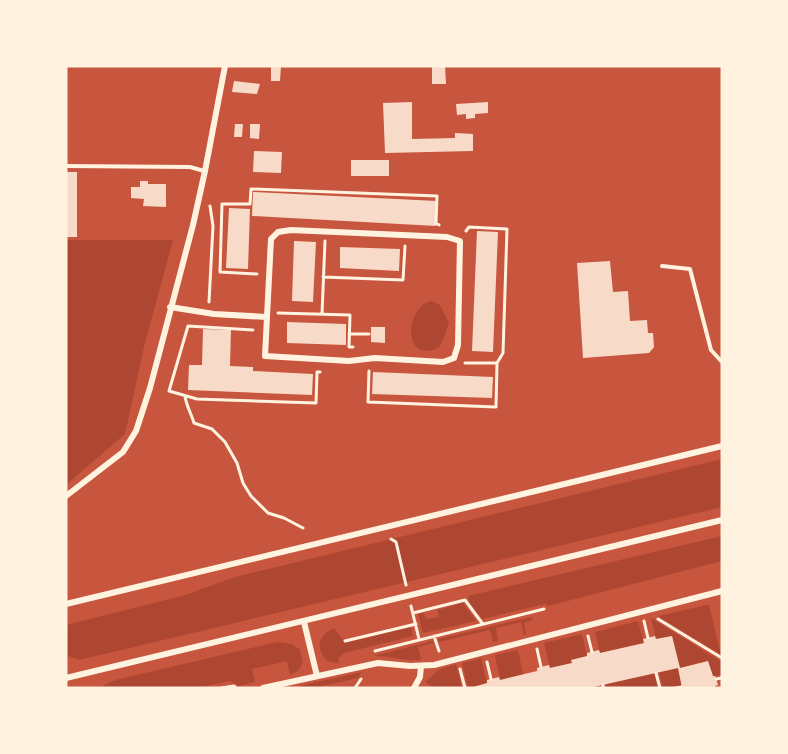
<svg xmlns="http://www.w3.org/2000/svg" width="788" height="754" viewBox="0 0 788 754" font-family="'Varela Round',sans-serif">
<style>
.green{fill:#ae4732}
.building{fill:#f7dbc8}
.lines{fill:none;stroke-linecap:round;stroke-linejoin:round}
.path{stroke:#fff3e0;stroke-width:3}
.service{stroke:#fff3e0;stroke-width:4}
.minor{stroke:#fff3e0;stroke-width:6}
</style>
<rect width="100%" height="100%" fill="#c8553d"/>
<!-- green -->
<path class="green" d="M66 240H173L144 347 125 434 66 485Z
M431 301 440 305 449 323C446 330 444 340 440 346 437 349 431 351 427 351 402 350 409 306 431 301Z
M722 459V507L79 660 66 655V625L182 596 235 577Z
M722 536V561L548 606 545 604 482 619 469 602 468 596Z
M463 603 476 621 423 633 418 614 424 613 426 619 439 617 437 610Z
M709 605 721 655 658 616 707 605Z
M532 617 533 620 524 623 526 634 524 635 521 622 496 628 498 641 493 642 490 630 439 642 438 639Z
M651 618 722 662V675L713 676 708 661 680 668 672 636 656 639Z
M638 621 644 643 600 653 595 632Z
M411 627 413 636 344 653 339 657 338 663 327 661C315 647 318 636 334 628L345 643Z
M582 634 587 656 572 663 550 668 544 643Z
M433 641V643L418 647 421 660C405 662 390 655 373 656Z
M277 642 292 644 300 650 303 662 298 671 290 675 287 661 252 669 255 682 239 686 230 681 197 688H99L115 680Z
M518 650 523 675 500 680 495 655Z
M481 658 487 683 468 688 462 663Z
M456 664 462 688H434L425 682 440 669Z
M678 668 682 685 663 688 659 672Z
M362 672 358 678 312 688H290Z
M654 673 658 688H606L605 684Z"/>
<!-- building -->
<path class="building" d="M271 66H281L280 81H271Z
M432 66H445L446 84H432Z
M234 81 260 84 257 94 232 92Z
M412 102V139L455 138V133L473 134V151L385 153 383 103Z
M488 102V113L475 114V118L466 119V114L457 115 456 104Z
M235 124H243L242 137H234Z
M250 124H260L259 139 250 138Z
M254 151 282 152 281 173 253 172Z
M351 160H389V176H351Z
M66 172H77V237H66Z
M140 181H148V184H166V207L143 206 144 199 131 198V187H140Z
M253 192 437 201 436 226 252 216Z
M229 208 250 209 248 269 226 268Z
M477 231 498 232 493 352 472 351Z
M294 241 316 242 313 302 292 301Z
M340 247 400 249 399 271 340 268Z
M610 261 613 292 628 291 630 321 647 320 648 333H653L654 347 649 353 583 358 577 263Z
M287 322 346 324V345L287 343Z
M371 327H385V343L371 342Z
M203 329 231 330 230 366 253 367V371L313 374 312 395 188 390 189 365H202Z
M373 372 493 377 492 398 372 394Z
M655 636 656 639 672 636 680 668 708 661 713 676H715L718 685 715 686V688H682L678 668 589 688H470L487 683V680L499 677 500 680 537 671V668L549 665 550 668 572 663 571 660 587 656V653L599 650 600 653 644 643 643 639Z"/>
<g class="lines">
<!-- path -->
<path class="path" d="M466 231 469 227 507 229 503 353 497 363
M257 274 220 272 222 204H250L251 189 437 196 436 223 439 225
M323 277 403 280 405 246
M209 302 213 226 210 206
M278 313 350 315 349 347H353
M322 314 325 241
M253 330 188 326 169 391 197 399 316 403 317 372H320
M349 334H369
M369 371 368 402 496 407 497 363H465
M185 396C186 405 191 413 194 423L212 429 225 442 237 463 243 483 251 496 268 513 284 518 303 528
M391 539 396 542 406 585
M411 606 419 639
M413 613 465 600 482 623
M658 619 722 658
M644 621 648 638
M434 636 439 651
M588 636 592 652
M345 641 416 624
M537 649 541 667
M375 651 544 609
M487 662 491 679
M460 669 465 688
M656 673 660 688
M716 679 722 678
M603 685V688
M221 688 234 686 236 688
M355 688 361 679
M676 688 682 687"/>
<!-- service -->
<path class="service" d="M66 166 190 167 204 171
M662 266 690 269 711 350 722 362"/>
<!-- minor -->
<path class="minor" d="M170 307 214 314 267 317 271 239 278 232 291 230 447 237 460 241 458 345 454 358 443 362 375 358 349 361 265 356 267 317
M66 496 123 452 136 431 150 388 193 225 205 171 225 66
M66 604 722 446
M304 622 317 676
M66 678 722 520
M263 688 378 663 410 666 434 665 722 591
M414 688 420 677 421 666"/>
</g>
<!-- border -->
<rect width="788" height="754" fill="none" stroke="#fff3e0" stroke-width="135"/>
</svg>
